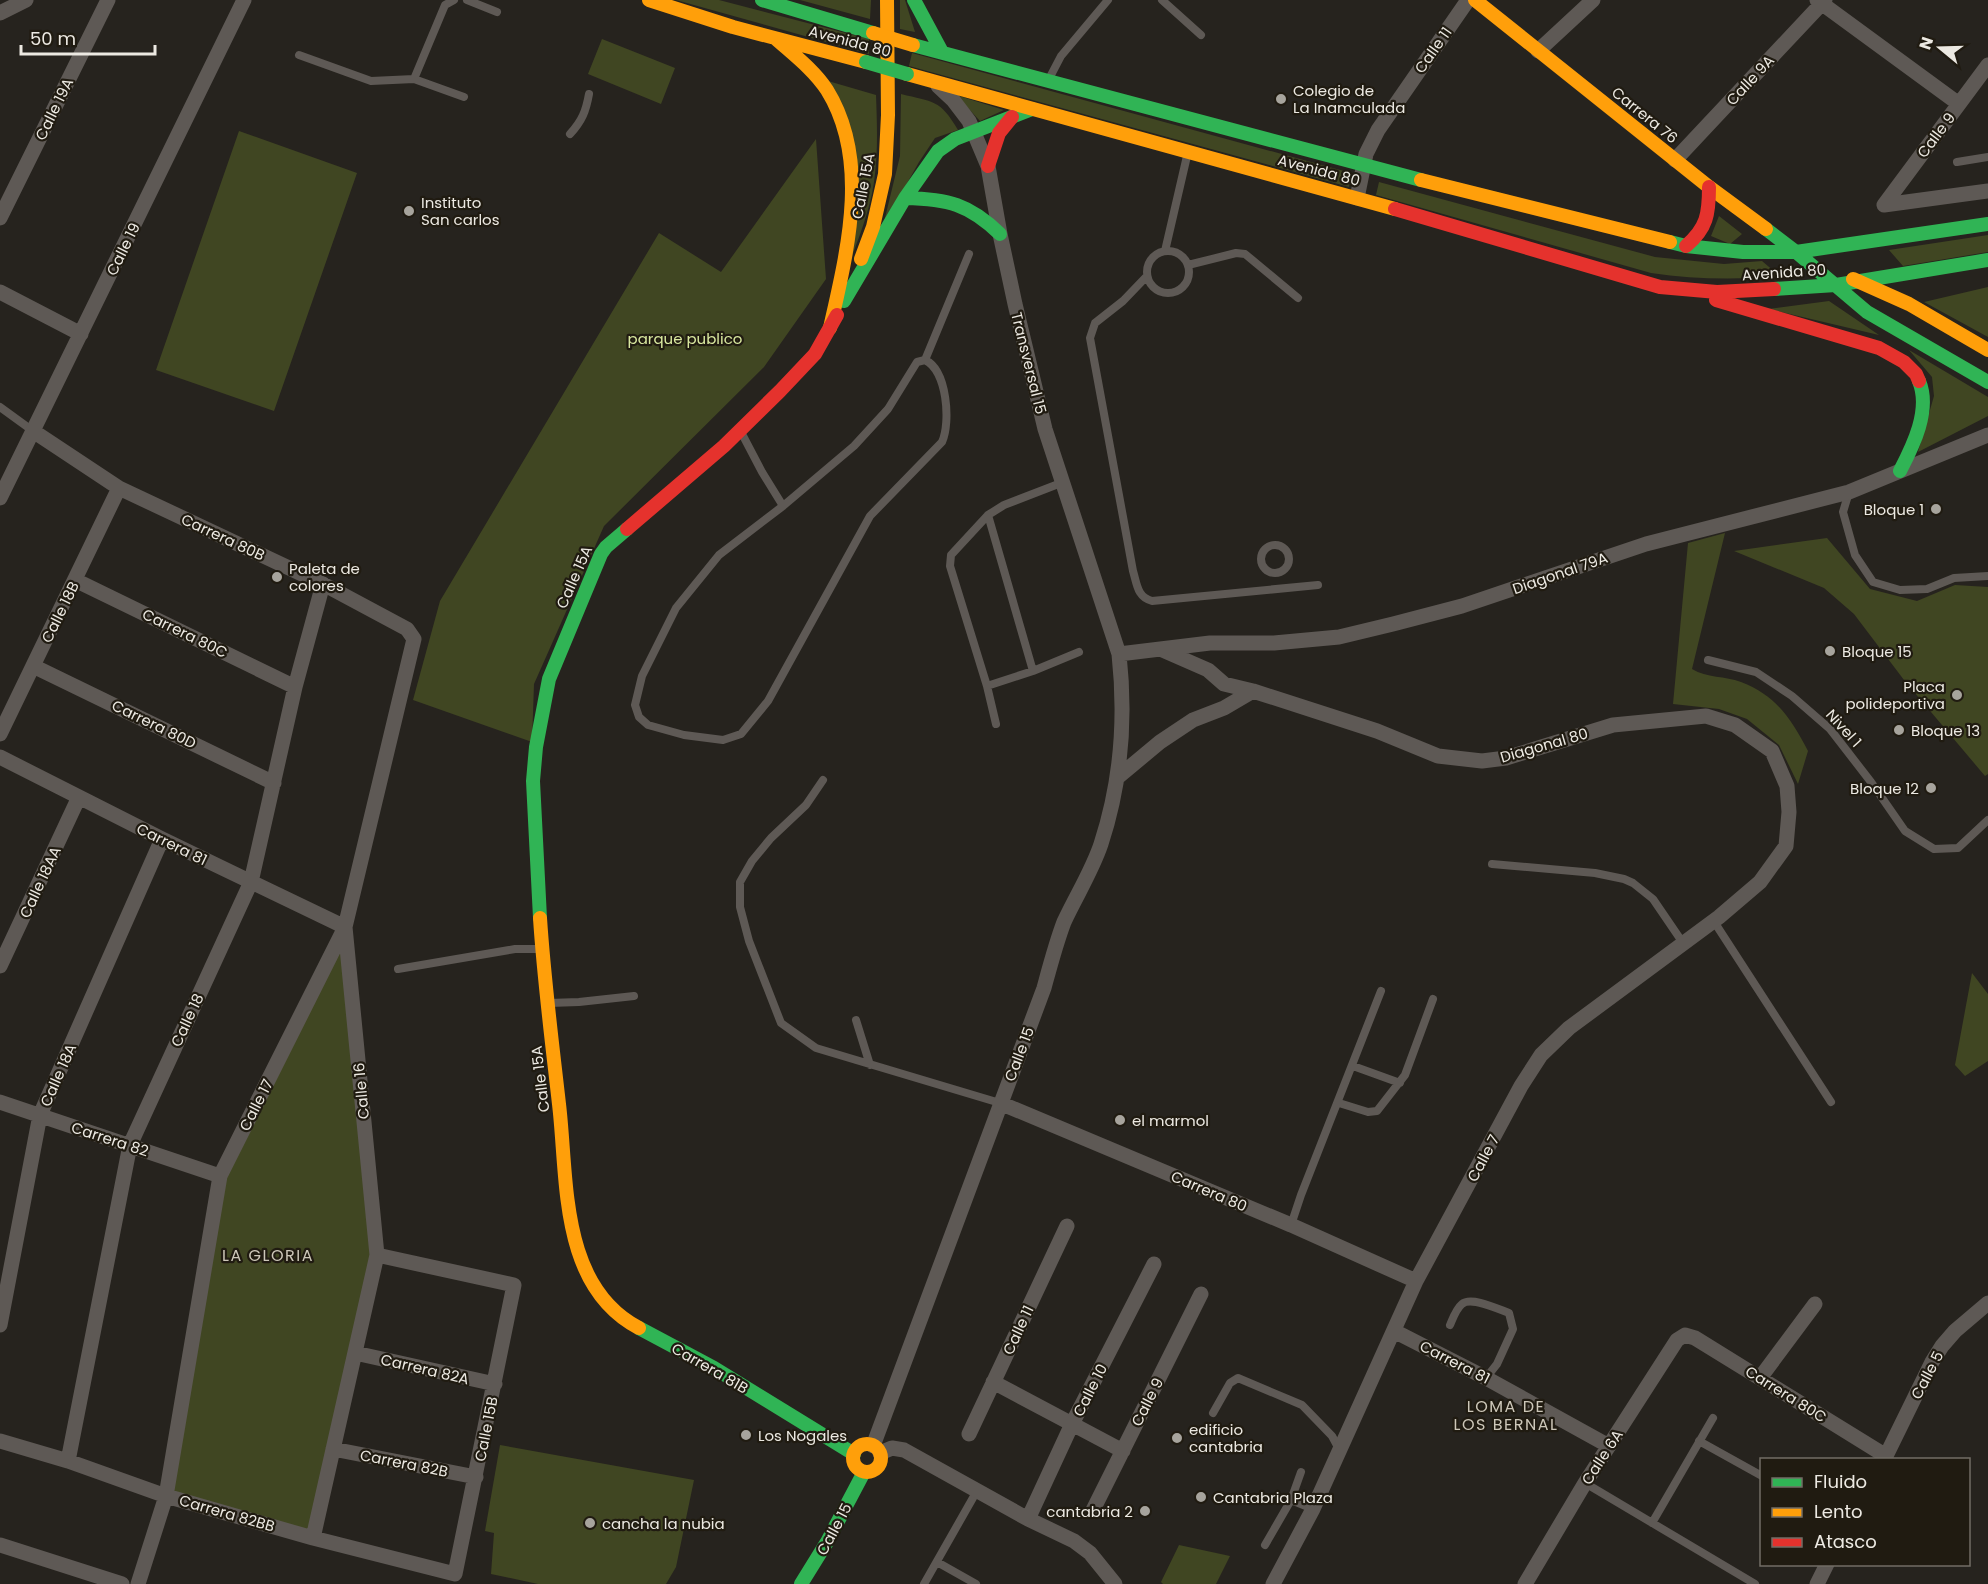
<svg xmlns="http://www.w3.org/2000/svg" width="1988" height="1584" viewBox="0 0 1988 1584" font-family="Poppins,sans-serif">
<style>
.green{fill:#404622}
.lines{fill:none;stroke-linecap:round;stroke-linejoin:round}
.lane{stroke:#5e5955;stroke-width:8}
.street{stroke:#5e5955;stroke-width:15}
.fast{stroke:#30b455;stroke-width:14}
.slow{stroke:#ff9f0a;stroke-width:14}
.jam{stroke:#e5322d;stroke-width:14}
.fast-bridge{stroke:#30b455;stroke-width:14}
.slow-bridge{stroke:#ff9f0a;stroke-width:14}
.poi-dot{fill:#a7a49d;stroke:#201b11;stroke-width:2}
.labels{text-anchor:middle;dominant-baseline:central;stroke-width:4.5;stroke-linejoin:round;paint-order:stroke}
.street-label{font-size:15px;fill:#ece9e2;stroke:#201b11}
.poi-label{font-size:15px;fill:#ece9e2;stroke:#201b11;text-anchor:start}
.park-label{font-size:15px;fill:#d9e89f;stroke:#201b11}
.neighbourhood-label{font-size:16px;letter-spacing:1.5px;fill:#cdc7b9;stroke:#201b11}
</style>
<rect width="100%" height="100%" fill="#26231e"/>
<!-- green -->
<path class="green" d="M676 0H719L869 39V54Z
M800 0H871L870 19Z
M900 0H905L915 32 900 29Z
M602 39 675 68 661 104 588 74Z
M912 53 1351 173 1349 187 909 66Z
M828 81 876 95C877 122 878 148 875 174 872 205 860 235 849 264L856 205Z
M901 94C933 102 940 99 958 130L935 138 919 162 883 226 900 156Z
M956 95 1004 110 980 121Z
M239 131 357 173 274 411 156 370Z
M816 139 826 279 764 367 604 526 534 684 532 742 413 700 440 601 659 233 721 272Z
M1379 182 1655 257 1724 264 1762 261 1781 277C1737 279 1694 280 1651 273L1376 195Z
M1719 216 1742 234 1730 244 1711 236Z
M1988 235V252L1903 266 1889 250Z
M1988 287V337L1924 302Z
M1829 301 1879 335 1768 309Z
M1909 350 1988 397V416L1918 452 1934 396 1932 377Z
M1725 533 1692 669C1707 678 1725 676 1741 682 1777 696 1791 719 1808 751L1798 784 1779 745 1747 719 1719 709 1673 704 1688 543Z
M1827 538 1870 589 1917 601 1955 585 1988 587V774L1985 776 1904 680 1854 614 1824 588 1734 551Z
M345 927 377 1255 313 1538 166 1496 220 1176Z
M1972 973 1988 994V1061L1965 1076 1955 1065Z
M500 1445 694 1480 676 1567 666 1584H538L491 1574 494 1533 485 1531Z
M1179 1545 1230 1556 1216 1584H1163L1161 1582Z"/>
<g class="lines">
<!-- lane -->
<path class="lane" d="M467 0 497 12
M1162 0 1201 35
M299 55 371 81 414 79 445 5 454 0
M1050 77 1061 56 1108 0
M414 79 464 97
M570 134C582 121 586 111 589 94
M1957 162 1988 157
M1147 272a21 21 0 1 1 42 0a21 21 0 1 1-42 0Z
M1165 251 1187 156
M1188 265 1236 253 1245 254 1298 298
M1147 276 1123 301 1095 323 1090 338 1133 571C1137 584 1137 597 1152 601L1318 585
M925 360C947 370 951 422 942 442L870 516 768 701 741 734 723 740 684 735 648 725 639 717 635 705 642 676 676 608 719 555 783 506 854 446 888 409 917 362Z
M925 360 969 254
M0 407 33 431
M740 430 762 472 783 506
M1061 483 1004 505 988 515 951 555 950 566 987 686 1033 671 1079 652
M1849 492 1843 512 1855 555 1873 582 1900 590 1927 589 1954 578 1988 576
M988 515 1033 671
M1261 559a14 14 0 1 1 28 0a14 14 0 1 1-28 0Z
M1708 660 1756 672 1792 696 1830 729 1871 782 1905 831 1934 849 1958 848 1988 820
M987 686 996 724
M823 780 806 805 771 838 752 861 740 882V907L749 941 781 1023 816 1048 1000 1103
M1492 864 1595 873 1624 879 1633 883 1653 899 1683 943
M1713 920 1831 1102
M398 969 515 949H542
M549 1003 579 1002 634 996
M856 1020 870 1065
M1353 1066 1400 1083
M1339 1103 1368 1112 1377 1111 1405 1075 1433 999
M1291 1225 1301 1195 1381 991
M1450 1325C1453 1318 1456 1309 1462 1304 1471 1296 1498 1309 1509 1313L1513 1329 1497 1364 1486 1378
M1213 1413 1230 1383 1238 1378 1302 1405 1332 1436 1339 1449
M1699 1441 1762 1476
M1585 1483 1755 1584
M1291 1500 1313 1509
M1652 1523 1713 1418
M1265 1545 1291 1500 1301 1472
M937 1562 976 1584
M924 1584 978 1489"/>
<!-- street -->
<path class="street" d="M1817 0 1959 104
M0 13 26 0
M1538 51 1593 0
M1675 160 1825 0
M1357 198 1366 154 1378 130 1468 0
M1884 205 1988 65
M1884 205 1988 191
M0 218 108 0
M0 292 81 334
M33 431 119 488 323 584 407 629 414 639 345 927 220 1176 166 1496 138 1584
M0 498 244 0
M75 580 295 687
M1160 649 1208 670 1224 684 1253 691 1377 731 1438 756 1482 761 1506 758 1613 725 1706 716 1735 725 1772 751 1787 786 1789 812 1786 846 1760 882 1719 917 1569 1028 1541 1055 1521 1086 1416 1281 1313 1509 1273 1584
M1119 654 1210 643H1274L1339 637 1393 624 1462 606 1646 544 1849 492 1988 435
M33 666 274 783
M0 734 119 488
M0 757 162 839 345 927 377 1255 313 1538
M1118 777 1160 742 1193 720 1224 708 1253 691
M0 966 79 797
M0 1102 220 1176
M1000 1103 1291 1225 1416 1281
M0 1325 40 1115 162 839
M1394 1331 1486 1378 1609 1446
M355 1353 495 1384
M1760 1378 1815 1304
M993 1382 1123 1451
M969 1434 1067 1226
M0 1441 68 1461 166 1496 313 1538 455 1574 514 1285 377 1255
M873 1446 1044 988C1050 966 1056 943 1064 922 1076 896 1092 871 1101 844 1121 783 1126 718 1119 654L1045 429 1015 304 1000 234 988 166 969 121 953 100 938 86
M333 1449 476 1477
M880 1453 892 1448 904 1450 1028 1519 1074 1541 1090 1553 1115 1584
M1884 1460 1932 1362 1942 1346 1955 1331 1988 1303
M68 1461 130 1145 251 882 295 687 323 584
M1093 1510 1201 1294
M1028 1519 1072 1424 1154 1264
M0 1545 122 1584
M1525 1584 1585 1483 1677 1340 1685 1335 1695 1338 1886 1456
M1817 1584 1827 1564"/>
<!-- fast -->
<path class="fast" d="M762 0 873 33
M914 0 942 52
M913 45 1421 180
M905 198C948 199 969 204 1000 234
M1766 229 1796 252 1867 312 1988 382
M1670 242 1686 246 1743 252H1796L1988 224
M1774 289 1836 285 1988 260
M844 301 905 198 938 151 955 139 1032 109
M1900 471C1913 446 1931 410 1919 381
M540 918 533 781 536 747 549 679 601 554 606 547 627 529
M639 1328 714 1368 854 1454
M801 1584 827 1542 864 1472"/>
<!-- slow -->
<path class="slow" d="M649 0 733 27 866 62
M1475 0 1709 187 1766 229
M775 38C793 54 814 70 827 90 871 161 847 252 830 328
M907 74 1395 209
M1421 180 1670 242
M861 259 873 227 885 174 888 115 887 0
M1853 279 1909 304 1988 350
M540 918C544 980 552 1042 559 1104 568 1180 559 1286 639 1328
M853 1458a14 14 0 1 1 28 0a14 14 0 1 1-28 0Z"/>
<!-- jam -->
<path class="jam" d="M988 166 999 133 1012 117
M1395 209 1660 287 1717 292 1774 289
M1686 246C1707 228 1709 214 1709 187
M1716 300 1879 348 1904 362 1916 374 1919 381
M627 529 724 446 780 391 815 354 837 315"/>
<!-- fast-bridge -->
<path class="fast-bridge" d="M866 62 907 74"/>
<!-- slow-bridge -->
<path class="slow-bridge" d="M873 33 913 45"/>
</g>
<!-- markers -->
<g class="poi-dot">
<circle cx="1281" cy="99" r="6"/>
<circle cx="409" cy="211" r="6"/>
<circle cx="1936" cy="509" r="6"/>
<circle cx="277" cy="577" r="6"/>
<circle cx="1830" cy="651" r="6"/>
<circle cx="1957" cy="695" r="6"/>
<circle cx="1899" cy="730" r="6"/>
<circle cx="1931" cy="788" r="6"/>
<circle cx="1120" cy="1120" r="6"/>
<circle cx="746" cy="1435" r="6"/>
<circle cx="1177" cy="1438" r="6"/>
<circle cx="1201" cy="1497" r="6"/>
<circle cx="1145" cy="1511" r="6"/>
<circle cx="590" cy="1523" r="6"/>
</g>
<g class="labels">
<!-- street labels -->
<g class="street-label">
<text transform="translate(850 41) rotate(15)">Avenida 80</text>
<text transform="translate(1433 50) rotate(-55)">Calle 11</text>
<text transform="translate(1750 80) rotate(-47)">Calle 9A</text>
<text transform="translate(54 109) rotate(-64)">Calle 19A</text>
<text transform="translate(1645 115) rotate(39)">Carrera 76</text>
<text transform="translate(1936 135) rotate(-53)">Calle 9</text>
<text transform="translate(1319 170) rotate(15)">Avenida 80</text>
<text transform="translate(863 186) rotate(-79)">Calle 15A</text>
<text transform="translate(123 249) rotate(-64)">Calle 19</text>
<text transform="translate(1784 272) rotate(-4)">Avenida 80</text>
<text transform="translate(1029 363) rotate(76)">Transversal 15</text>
<text transform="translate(223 537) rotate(25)">Carrera 80B</text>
<text transform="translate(1560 573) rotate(-19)">Diagonal 79A</text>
<text transform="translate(574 577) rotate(-66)">Calle 15A</text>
<text transform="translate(60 612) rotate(-64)">Calle 18B</text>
<text transform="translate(185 633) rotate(26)">Carrera 80C</text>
<text transform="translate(154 724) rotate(26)">Carrera 80D</text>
<text transform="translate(1844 728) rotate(48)">Nivel 1</text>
<text transform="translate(1544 745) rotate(-16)">Diagonal 80</text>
<text transform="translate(172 844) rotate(26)">Carrera 81</text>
<text transform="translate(40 882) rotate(-65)">Calle 18AA</text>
<text transform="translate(187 1020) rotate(-65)">Calle 18</text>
<text transform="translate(1019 1054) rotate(-69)">Calle 15</text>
<text transform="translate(58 1075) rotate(-66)">Calle 18A</text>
<text transform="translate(540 1079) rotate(-97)">Calle 15A</text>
<text transform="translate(361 1091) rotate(-95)">Calle 16</text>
<text transform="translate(256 1105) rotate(-63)">Calle 17</text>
<text transform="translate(110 1139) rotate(18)">Carrera 82</text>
<text transform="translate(1483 1158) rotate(-62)">Calle 7</text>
<text transform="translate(1209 1191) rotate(23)">Carrera 80</text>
<text transform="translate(1018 1330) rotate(-65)">Calle 11</text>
<text transform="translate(1455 1362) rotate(27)">Carrera 81</text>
<text transform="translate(710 1368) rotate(30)">Carrera 81B</text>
<text transform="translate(425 1369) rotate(13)">Carrera 82A</text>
<text transform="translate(1927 1375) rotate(-62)">Calle 5</text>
<text transform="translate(1090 1390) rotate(-63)">Calle 10</text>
<text transform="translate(1786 1394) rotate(32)">Carrera 80C</text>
<text transform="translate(1147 1402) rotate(-63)">Calle 9</text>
<text transform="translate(486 1429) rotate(-79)">Calle 15B</text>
<text transform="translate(1602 1457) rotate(-57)">Calle 6A</text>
<text transform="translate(404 1463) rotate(11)">Carrera 82B</text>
<text transform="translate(227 1513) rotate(16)">Carrera 82BB</text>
<text transform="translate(834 1529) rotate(-62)">Calle 15</text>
</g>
<!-- poi labels -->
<g class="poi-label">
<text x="1293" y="90">Colegio de<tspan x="1293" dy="17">La Inamculada</tspan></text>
<text x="421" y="202">Instituto<tspan x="421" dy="17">San carlos</tspan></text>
<text x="1924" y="509" text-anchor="end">Bloque 1</text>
<text x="289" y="568">Paleta de<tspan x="289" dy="17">colores</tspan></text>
<text x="1842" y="651">Bloque 15</text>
<text x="1945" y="686" text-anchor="end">Placa<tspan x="1945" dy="17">polideportiva</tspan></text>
<text x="1911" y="730">Bloque 13</text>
<text x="1919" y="788" text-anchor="end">Bloque 12</text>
<text x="1132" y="1120">el marmol</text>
<text x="1189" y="1429">edificio<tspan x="1189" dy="17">cantabria</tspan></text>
<text x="758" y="1435">Los Nogales</text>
<text x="1213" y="1497">Cantabria Plaza</text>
<text x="1133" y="1511" text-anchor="end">cantabria 2</text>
<text x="602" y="1523">cancha la nubia</text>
</g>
<!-- park labels -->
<g class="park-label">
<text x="685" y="338">parque publico</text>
</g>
<!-- neighbourhood labels -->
<g class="neighbourhood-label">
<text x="268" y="1255">LA GLORIA</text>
<text x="1506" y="1406">LOMA DE<tspan x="1506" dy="18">LOS BERNAL</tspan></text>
</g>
</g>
<!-- legend -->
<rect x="1760" y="1458" width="210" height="108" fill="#201b11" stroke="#726d65" stroke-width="1.5"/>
<rect x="1772" y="1478" width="30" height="9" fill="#30b455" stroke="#726d65" stroke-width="1.5"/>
<text x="1814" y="1488" font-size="18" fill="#ece9e2">Fluido</text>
<rect x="1772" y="1508" width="30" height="9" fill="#ff9f0a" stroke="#726d65" stroke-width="1.5"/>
<text x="1814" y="1518" font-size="18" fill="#ece9e2">Lento</text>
<rect x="1772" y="1538" width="30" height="9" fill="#e5322d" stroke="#726d65" stroke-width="1.5"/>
<text x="1814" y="1548" font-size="18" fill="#ece9e2">Atasco</text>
<!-- north arrow -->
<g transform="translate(1940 48) rotate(289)" stroke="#201b11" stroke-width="4.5" paint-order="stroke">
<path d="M0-4.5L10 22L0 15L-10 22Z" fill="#ece9e2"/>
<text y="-9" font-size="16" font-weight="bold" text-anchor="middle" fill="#ece9e2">N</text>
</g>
<!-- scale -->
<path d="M21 45v9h134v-9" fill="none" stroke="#ece9e2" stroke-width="3"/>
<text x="30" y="45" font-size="18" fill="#ece9e2" stroke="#201b11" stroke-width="4.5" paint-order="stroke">50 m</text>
</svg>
